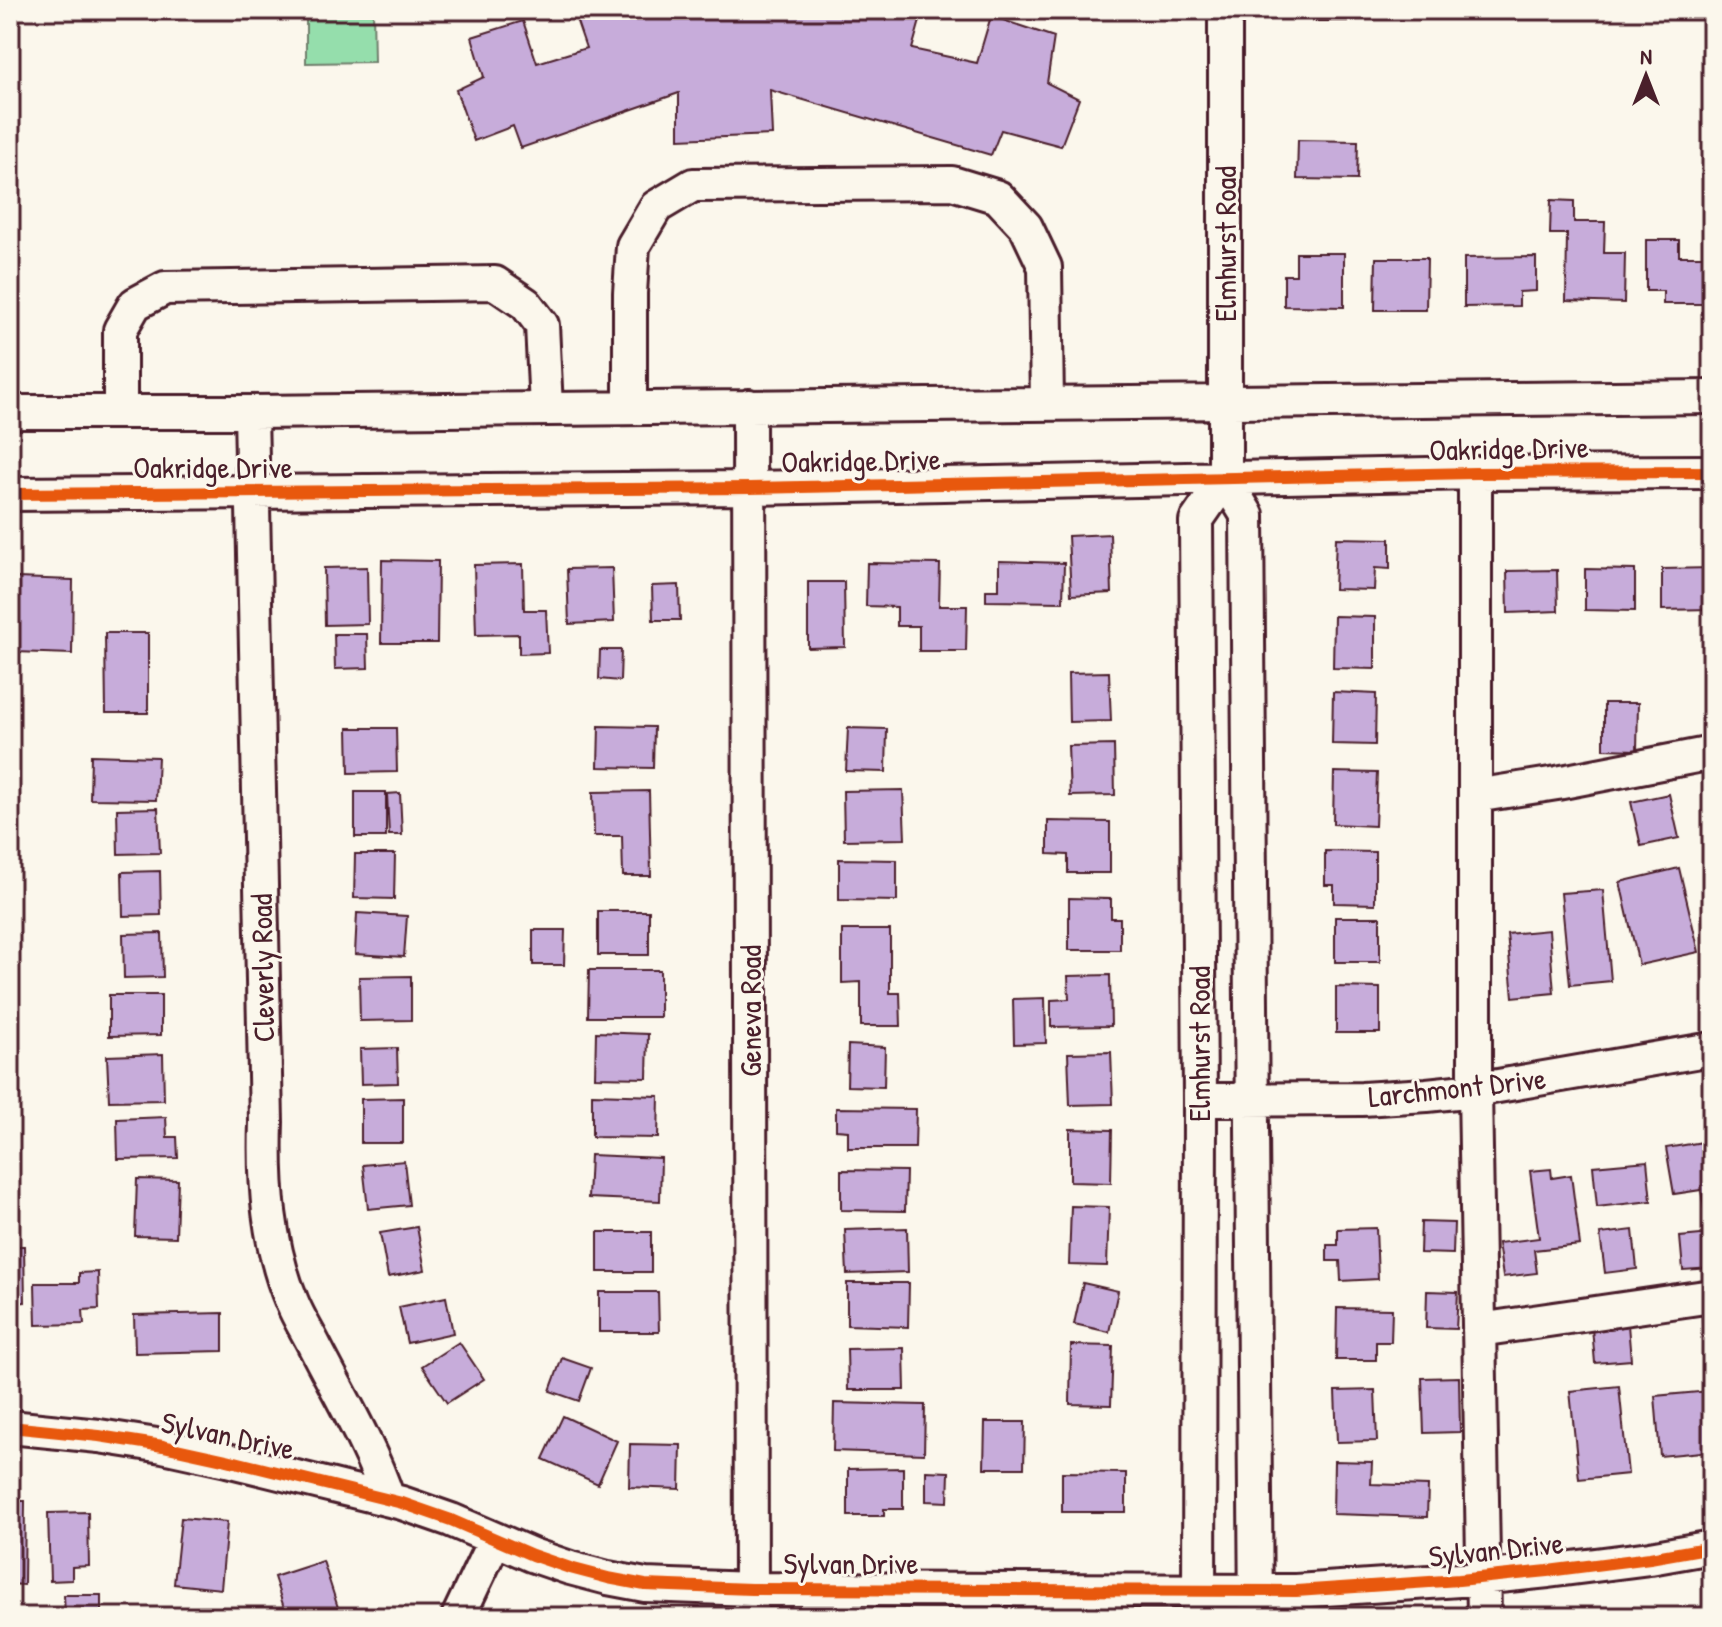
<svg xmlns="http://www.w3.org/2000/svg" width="1722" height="1627" viewBox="0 0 1722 1627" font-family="'Patrick Hand',sans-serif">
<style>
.green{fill:#95deac;stroke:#707e6c;stroke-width:2}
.building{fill:#c7acda;stroke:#4a1f2b;stroke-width:2}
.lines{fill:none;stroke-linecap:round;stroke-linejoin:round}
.minor-casing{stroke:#4a1f2b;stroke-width:38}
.minor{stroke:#fbf7ec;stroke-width:32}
.cycleway-casing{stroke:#fbf7ec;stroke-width:17}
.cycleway{stroke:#e8590c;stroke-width:12}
.labels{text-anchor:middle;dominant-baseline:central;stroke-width:6;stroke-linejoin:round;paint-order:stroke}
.street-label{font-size:30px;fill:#4a1f2b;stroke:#fbf7ec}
</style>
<rect width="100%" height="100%" fill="#fbf7ec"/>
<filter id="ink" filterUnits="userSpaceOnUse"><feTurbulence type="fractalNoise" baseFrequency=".0125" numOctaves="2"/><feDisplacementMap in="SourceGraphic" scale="16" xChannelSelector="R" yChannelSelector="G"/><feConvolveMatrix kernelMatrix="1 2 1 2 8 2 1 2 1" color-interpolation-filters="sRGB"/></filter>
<g filter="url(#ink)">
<!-- green -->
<path class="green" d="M306 10H373L374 62 306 63Z"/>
<!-- building -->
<path class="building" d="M573 10H923L912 49 977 63 991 16 1054 37 1047 83 1079 99 1061 146 1001 130 991 155 770 90 772 135 679 139V93L521 148 513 126 474 141 456 90 484 77 472 37 523 21 537 63 586 48Z
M1315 10H1347V21H1315Z
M1298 140 1358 141 1357 180 1297 179Z
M1551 200 1574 201V222H1605L1604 253H1625L1624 303 1566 301 1567 234H1550Z
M1646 240H1679V256H1712V304H1663V291H1646Z
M1296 253H1344V307L1284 306V275H1296Z
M1536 257V291L1519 292V306L1464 307V258Z
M1376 258H1427L1426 310H1375Z
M1110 534 1112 593 1071 595 1068 536Z
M1336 538 1390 539V569L1375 568 1374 590 1334 589Z
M382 560 438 561 437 643H381Z
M999 561 1064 563 1063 602 986 601V590H999Z
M867 563 940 564 939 606H967L966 651H919V626H897V607L866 606Z
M523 564 524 610H546L548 653 519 654V634L476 635 474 565Z
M367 567 368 624 325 625 324 568Z
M612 568 614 622 569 624 567 569Z
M1712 568V609L1662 610V569Z
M1585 569 1635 570V611L1585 610Z
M1557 570 1558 611 1508 613 1507 571Z
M17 578 73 580 72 654 15 652Z
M808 582H844L845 647 808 648Z
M679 585 680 620H653L652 586Z
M1334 616 1375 617V669L1333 668Z
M105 633H148V713H106Z
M334 634H367L368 668 335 669Z
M600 650H621L620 681 599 679Z
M1109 672 1111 721 1069 722 1068 673Z
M1333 692 1376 694 1375 745 1332 744Z
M1604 703H1638L1637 750 1604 749Z
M599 726 654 727 653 768 598 767Z
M348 728H396L397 772 349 773Z
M848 728 887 729 886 772 846 771Z
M1114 745 1115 795 1070 796 1068 746Z
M91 755 158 757 156 800 90 799Z
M1334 772 1377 773 1375 826 1333 824Z
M903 790 905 839 844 840 843 791Z
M649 791 651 876H623L622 836H594L593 792Z
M355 792H386V837H355Z
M400 793 402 835H389L387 794Z
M1669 794 1679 838 1641 846 1631 802Z
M158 808 160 853 118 854 117 809Z
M1048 821 1110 822V873H1068V855L1048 854Z
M1325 851 1375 852V904L1334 903V885H1325Z
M355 854H395L394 899 354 898Z
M839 859 897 860V901L839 900Z
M1679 868 1699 952 1639 965 1620 882Z
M160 871 161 915 123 916 122 872Z
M1603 890 1611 981 1570 985 1561 893Z
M1069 898 1111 899V918H1120V950H1069Z
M598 911H649V955H598Z
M357 913 407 916 404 957 355 954Z
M1335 917H1380V962H1335Z
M533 930H565L564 965H533Z
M842 930H890V993H900L901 1026H861V982L842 983Z
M1549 930 1554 993 1513 997 1507 934Z
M162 933 163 977 124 978 123 934Z
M589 970H660V1017H588Z
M1110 975 1111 1026 1051 1027V1000L1069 999 1068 976Z
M411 976V1020L360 1021 359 977Z
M1336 987 1380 988V1033H1336Z
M109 995H161V1035L109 1036Z
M1045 998 1046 1043 1014 1044 1013 999Z
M596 1032 648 1034 647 1078 595 1077Z
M848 1045 885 1047 884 1087 847 1086Z
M397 1048 398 1083 361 1084 360 1049Z
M1111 1052 1113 1104 1070 1105 1068 1053Z
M163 1054 164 1100 109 1101 107 1056Z
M592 1094 659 1096 658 1138 592 1137Z
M403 1098V1143H361V1099Z
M836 1108 916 1109 915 1148H848V1131L836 1130Z
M166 1117 167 1137H177L178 1158 118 1159 117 1119Z
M1070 1129 1112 1130 1111 1183 1070 1182Z
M1703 1142 1704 1148 1712 1147V1207L1704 1208 1701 1190 1674 1194 1666 1148Z
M590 1155 661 1158 660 1201 588 1198Z
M404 1161 409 1205 368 1209 363 1165Z
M1647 1161 1651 1201 1597 1207 1593 1166Z
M1551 1169 1552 1178 1571 1175 1580 1245 1534 1250 1537 1273 1503 1277 1498 1243 1539 1238 1530 1171Z
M841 1170 906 1171 905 1211 841 1210Z
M137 1179 178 1180 176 1237 135 1236Z
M1071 1206 1109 1207 1107 1266 1069 1265Z
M1421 1222 1454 1223 1453 1254 1420 1253Z
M417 1227 425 1270 388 1277 380 1233Z
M907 1228 908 1272 847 1274 845 1230Z
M1376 1228 1378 1279 1341 1281 1340 1261H1327V1245H1338V1229Z
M1633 1230 1637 1269 1605 1273 1600 1234Z
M598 1232H651V1272H598Z
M1711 1234 1712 1268 1683 1270 1680 1237Z
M10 1246H24L25 1302 13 1303V1323H10Z
M98 1272 99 1309 83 1310 84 1324 36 1325 35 1283H79V1273Z
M847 1283H909L908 1327 847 1325Z
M1083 1283 1118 1291 1109 1332 1074 1324Z
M1427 1291 1458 1292 1456 1329 1426 1328Z
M599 1292H658L659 1332H599Z
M446 1297 453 1333 407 1343 399 1307Z
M1337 1308 1392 1309 1391 1342H1376V1360H1336Z
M223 1313V1351L135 1353 134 1315Z
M1712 1314V1347L1705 1348 1702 1315Z
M1628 1325 1631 1360 1595 1363 1592 1328Z
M459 1342 484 1379 447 1403 422 1366Z
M1071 1345 1113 1346 1111 1405 1070 1404Z
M904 1348 905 1390H848L847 1349Z
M562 1358 591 1368 579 1401 550 1391Z
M1459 1377 1460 1432 1424 1433 1422 1378Z
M1619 1386 1628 1474 1579 1479 1570 1391Z
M1375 1390 1377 1441 1337 1442 1335 1391Z
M1710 1391 1712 1451 1660 1456 1655 1396Z
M834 1403 925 1405 924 1454 833 1451Z
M563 1416 617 1441 598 1484 543 1459Z
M985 1422H1025L1024 1468H984Z
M630 1444 681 1445 680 1489 629 1487Z
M1334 1461 1372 1462 1371 1484 1428 1486 1427 1517 1333 1514Z
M903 1468V1509H884V1516H848V1469Z
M926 1471 949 1472 948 1502 926 1501Z
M1062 1472 1126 1473V1512H1062Z
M10 1501H25L24 1585 10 1584Z
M88 1512 89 1566 72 1567V1580L50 1581 48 1513Z
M181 1518 227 1522 221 1589 174 1584Z
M323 1561 341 1617H287L274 1577Z
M64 1595H101V1617H65Z"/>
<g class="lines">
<!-- minor casing -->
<g class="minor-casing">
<path id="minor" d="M1225 10V479L1247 515 1256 1617
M749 406 751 1617
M630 407V293L633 246 656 207 693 185 952 183 998 197 1026 227 1045 267 1047 403
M10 412H251L1712 397
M120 412V330L135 304 165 288 495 283 526 304 542 325 546 408
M251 412 266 1122C264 1183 268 1245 292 1302 298 1317 307 1331 314 1345 340 1396 370 1445 388 1499
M1475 473V1090L1484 1617
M10 494 750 488 1475 473 1712 472
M1475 796 1557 783 1712 753
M1200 1100 1362 1099 1427 1095 1475 1090 1712 1049
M1479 1330 1712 1296
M10 1427 99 1436 163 1446 227 1460 402 1503 451 1520 532 1555 570 1568 608 1578 645 1585 751 1589 1296 1591 1459 1580 1548 1571 1650 1558 1712 1547
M458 1617 495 1539
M1199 1617 1200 1100 1196 521 1225 479"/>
</g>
<!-- minor -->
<use href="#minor" class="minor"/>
<!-- cycleway casing -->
<g class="cycleway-casing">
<path id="cycleway" d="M10 494 750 488 1475 473 1712 472
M10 1427 99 1436 163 1446 227 1460 402 1503 451 1520 532 1555 570 1568 608 1578 645 1585 751 1589 1296 1591 1459 1580 1548 1571 1650 1558 1712 1547"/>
</g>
<!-- cycleway -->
<use href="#cycleway" class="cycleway"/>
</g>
</g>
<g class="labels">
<!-- street labels -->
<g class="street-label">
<text transform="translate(1225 244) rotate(-90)">Elmhurst Road</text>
<text transform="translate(1509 448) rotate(-1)">Oakridge Drive</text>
<text transform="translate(861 460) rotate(-1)">Oakridge Drive</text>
<text x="213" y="467">Oakridge Drive</text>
<text transform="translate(262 968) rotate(-91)">Cleverly Road</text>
<text transform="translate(750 1011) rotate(-90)">Geneva Road</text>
<text transform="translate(1199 1044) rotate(-90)">Elmhurst Road</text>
<text transform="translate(1457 1087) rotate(-6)">Larchmont Drive</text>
<text transform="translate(228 1435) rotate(12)">Sylvan Drive</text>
<text transform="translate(1496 1549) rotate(-6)">Sylvan Drive</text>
<text x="851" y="1563">Sylvan Drive</text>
</g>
</g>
<!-- margin -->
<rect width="1722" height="1627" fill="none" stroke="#fbf7ec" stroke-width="40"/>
<rect x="20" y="20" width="1682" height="1587" fill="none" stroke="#4a1f2b" stroke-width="3" filter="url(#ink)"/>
<!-- north arrow -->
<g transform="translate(1646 76)" stroke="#fbf7ec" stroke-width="6" paint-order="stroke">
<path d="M0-6L14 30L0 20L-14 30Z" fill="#4a1f2b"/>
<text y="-12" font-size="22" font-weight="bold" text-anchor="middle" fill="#4a1f2b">N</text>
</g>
</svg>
